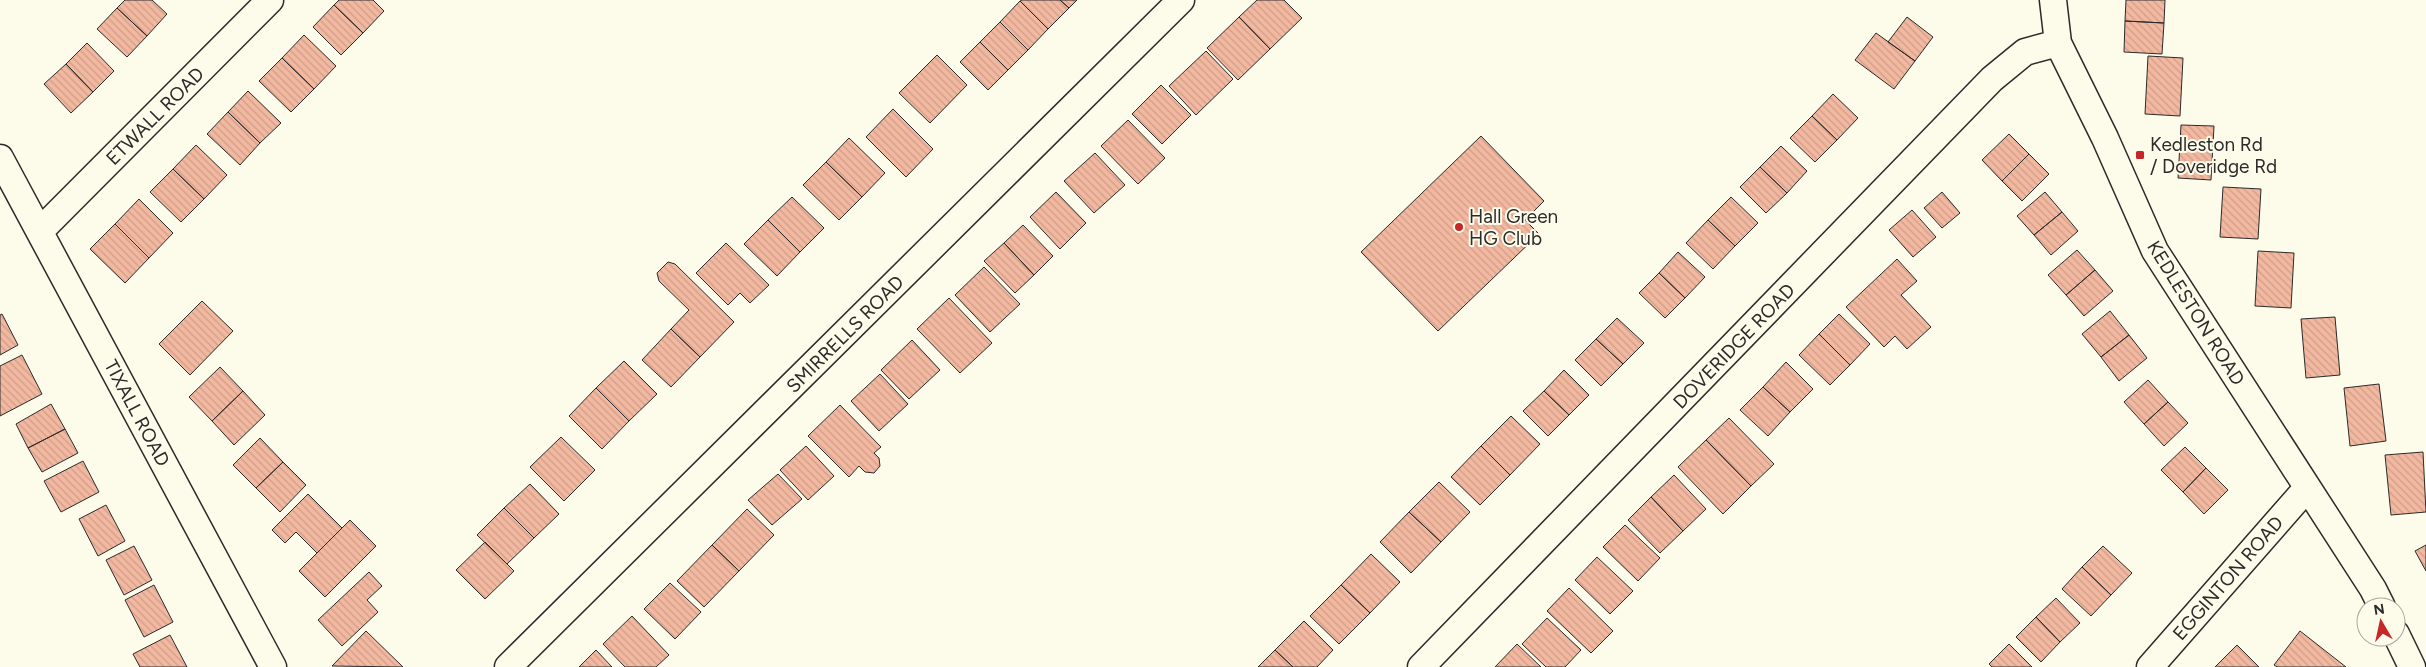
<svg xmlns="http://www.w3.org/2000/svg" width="2426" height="667" viewBox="0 0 2426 667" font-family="Figtree,sans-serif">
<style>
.building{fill:url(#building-back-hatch);stroke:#2b2b2b}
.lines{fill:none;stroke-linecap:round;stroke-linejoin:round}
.street-casing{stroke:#2b2b2b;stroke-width:29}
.street{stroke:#fdfbea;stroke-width:26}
.poi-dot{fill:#c62828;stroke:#fdfbea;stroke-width:2}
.labels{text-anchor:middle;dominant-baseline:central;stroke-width:4;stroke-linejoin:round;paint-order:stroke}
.street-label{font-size:19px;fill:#2b2b2b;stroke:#fdfbea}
.poi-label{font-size:19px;fill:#2b2b2b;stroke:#fdfbea;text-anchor:start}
</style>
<defs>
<pattern id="building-back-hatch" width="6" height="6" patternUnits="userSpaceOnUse" patternTransform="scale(1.25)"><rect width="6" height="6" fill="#f2b8a0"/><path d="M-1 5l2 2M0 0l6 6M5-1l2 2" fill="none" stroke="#d09e8a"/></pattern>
</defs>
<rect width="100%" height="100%" fill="#fdfbea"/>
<!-- building -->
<path class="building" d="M125 0H152L167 14 147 36 117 8Z
M339 0H373L384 11 363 33 334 5Z
M1022 0H1060L1069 8 1048 29 1020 1Z
M1060 0H1077L1069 8Z
M1257 0H1284L1302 18 1270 49 1239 17Z
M2126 0H2165L2164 23 2125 21Z
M1020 1 1048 29 1028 50 1000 22Z
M334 5 363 33 341 55 313 27Z
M117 8 147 36 127 57 97 29Z
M1239 17 1270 49 1238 80 1207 48Z
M1907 17 1933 37 1915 61 1888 42Z
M2125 21 2164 23 2162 54 2124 52Z
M1000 22 1028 50 1008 70 980 42Z
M1876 33 1915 61 1894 89 1855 60Z
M304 35 336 66 314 89 282 58Z
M980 42 1008 70 988 90 960 62Z
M87 43 114 71 93 92 66 64Z
M1206 51 1233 79 1196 115 1169 86Z
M937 55 967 85 930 123 899 93Z
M2148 56 2183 58 2180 116 2145 114Z
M282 58 314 89 291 112 259 81Z
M66 64 93 92 71 113 44 84Z
M1161 85 1191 115 1162 144 1132 114Z
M248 91 281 123 260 143 228 112Z
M1833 94 1858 118 1837 140 1812 116Z
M893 109 933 149 906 177 866 137Z
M228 112 260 143 240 165 207 134Z
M1812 116 1837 140 1815 162 1790 138Z
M1128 120 1165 158 1138 184 1101 146Z
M2181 125 2214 126 2211 180 2178 178Z
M2009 134 2029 154 2002 181 1982 160Z
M1481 136 1544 201 1525 220 1539 234 1438 331 1361 252Z
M849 138 885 173 862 197 826 162Z
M196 145 227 175 204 199 173 169Z
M1781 146 1807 171 1787 193 1760 167Z
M1095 153 1125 185 1094 213 1064 181Z
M2029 154 2049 174 2022 201 2002 181Z
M826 162 862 197 839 220 803 185Z
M1760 167 1787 193 1766 213 1740 187Z
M173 169 204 199 181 222 150 192Z
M2223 187 2261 189 2258 239 2220 237Z
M1056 192 1086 223 1060 249 1030 217Z
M1942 192 1960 213 1942 228 1924 208Z
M2045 192 2062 212 2034 235 2017 216Z
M792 197 824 228 800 252 768 220Z
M1731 197 1758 223 1735 246 1708 220Z
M139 199 173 233 149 258 115 224Z
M1912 210 1936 237 1913 257 1889 230Z
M2062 212 2078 231 2051 255 2034 235Z
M768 220 800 252 777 276 744 244Z
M1708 220 1735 246 1713 269 1686 243Z
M115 224 149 258 125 283 90 249Z
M1023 225 1053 256 1034 275 1004 243Z
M726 243 769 285 750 303 740 293 728 305 696 273Z
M1004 243 1034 275 1015 293 984 261Z
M2077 250 2095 270 2066 295 2048 275Z
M2258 251 2294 253 2291 308 2255 306Z
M1678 252 1705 277 1685 298 1659 273Z
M1897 259 1917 281 1901 295 1931 327 1907 349 1895 336 1884 347 1846 307Z
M668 262 675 264 734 322 700 357 671 329 689 310 659 281 657 273Z
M984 267 1020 304 990 332 955 295Z
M2095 270 2113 291 2084 316 2066 295Z
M1659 273 1685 298 1665 318 1639 293Z
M949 298 992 343 960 373 917 329Z
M202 301 233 331 190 375 159 344Z
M2110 311 2129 335 2101 357 2082 334Z
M2 314 18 345 0 355V315Z
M1839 314 1870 344 1850 365 1819 334Z
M2335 317 2340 375 2306 378 2301 319Z
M1617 318 1644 343 1623 364 1596 339Z
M671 329 700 357 671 387 642 360Z
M1819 334 1850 365 1830 385 1799 355Z
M2129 335 2147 358 2119 381 2101 357Z
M1596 339 1623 364 1601 386 1575 360Z
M912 340 940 370 909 399 881 370Z
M22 355 42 394 0 416V366Z
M624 361 657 394 629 421 596 388Z
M1786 362 1813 389 1790 412 1763 387Z
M220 367 243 391 212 421 189 397Z
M1564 370 1589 395 1569 415 1544 391Z
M880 374 908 404 879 431 851 401Z
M2148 380 2168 402 2144 424 2124 402Z
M2379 384 2386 441 2350 446 2344 388Z
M1763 387 1790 412 1768 436 1740 410Z
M596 388 629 421 602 449 569 416Z
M243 391 265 415 234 445 212 421Z
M1544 391 1569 415 1548 436 1523 411Z
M2168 402 2188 423 2164 446 2144 424Z
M51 404 65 429 28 448 16 424Z
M840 405 881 447 874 453 879 458 880 466 874 473 865 472 859 466 849 477 808 436Z
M1511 416 1540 444 1510 475 1481 446Z
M1729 418 1774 464 1751 486 1706 440Z
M65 429 78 453 42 472 28 448Z
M561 437 595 470 564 501 530 467Z
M260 438 283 462 256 488 233 465Z
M1706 440 1751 486 1723 514 1678 467Z
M806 446 834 476 808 500 780 470Z
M1481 446 1510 475 1480 505 1451 477Z
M2185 447 2206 468 2183 492 2161 470Z
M2423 452 2426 512 2391 515 2385 455Z
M83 461 99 492 61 512 44 481Z
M283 462 306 485 280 512 256 488Z
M2206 468 2228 490 2204 514 2183 492Z
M778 474 802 499 772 525 748 500Z
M1674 475 1706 509 1683 531 1651 497Z
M1439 482 1470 512 1441 542 1409 512Z
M530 484 559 514 534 538 504 508Z
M308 494 342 528 317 553 296 532 285 543 272 530Z
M1651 497 1683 531 1660 553 1628 520Z
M106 505 125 541 98 556 79 519Z
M504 508 534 538 507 564 477 535Z
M747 509 774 535 739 571 712 545Z
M1409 512 1441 542 1411 573 1380 542Z
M350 520 376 546 325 597 299 571Z
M1625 525 1660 558 1638 581 1603 547Z
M485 542 514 571 485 599 456 570Z
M712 545 739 571 704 607 677 581Z
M2426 545V571L2415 551Z
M134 546 152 580 124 595 106 560Z
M2103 546 2132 573 2111 595 2082 567Z
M1371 554 1400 582 1370 613 1341 585Z
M1597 557 1633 591 1610 614 1575 580Z
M2082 567 2111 595 2091 616 2062 589Z
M369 572 382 586 367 600 378 612 342 646 318 620Z
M670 583 701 612 675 639 644 609Z
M154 585 173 622 144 637 125 600Z
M1341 585 1370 613 1339 644 1310 616Z
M1569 588 1613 631 1591 653 1547 611Z
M2056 598 2080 623 2060 642 2036 617Z
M632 616 669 655 656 667H625L603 644Z
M2036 617 2060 642 2041 662 2016 637Z
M1547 618 1581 650 1565 667H1546L1522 644Z
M1304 621 1333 650 1317 667H1293L1275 650Z
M366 631 403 667 332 666Z
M2300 631 2346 667H2277L2274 665Z
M170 635 187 667H140L133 654Z
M1517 644 1541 667H1495Z
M2009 644 2032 667H1992L1989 664Z
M2237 645 2259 667H2215Z
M596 650 612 667H579Z
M1275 650 1293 667H1258Z"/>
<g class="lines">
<!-- street casing -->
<g class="street-casing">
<path id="street" d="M2053 0 2058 43 2105 138 2155 251 2373 589 2382 607
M0 158 273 667
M40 231 270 0
M2396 634 2412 667
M508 667 1181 0
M1421 667 1992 79 2025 52 2058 43
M2150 667 2307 488"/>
</g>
<!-- street -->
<use href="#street" class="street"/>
</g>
<!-- markers -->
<g class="poi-dot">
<rect x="2135" y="150" width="10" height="10" rx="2.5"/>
<circle cx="1459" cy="227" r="5"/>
</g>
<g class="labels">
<!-- street labels -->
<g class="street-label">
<text transform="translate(155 116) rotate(-45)">ETWALL ROAD</text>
<text transform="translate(2196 313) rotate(58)">KEDLESTON ROAD</text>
<text transform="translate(845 334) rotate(-45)">SMIRRELLS ROAD</text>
<text transform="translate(1734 346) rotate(-46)">DOVERIDGE ROAD</text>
<text transform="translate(137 413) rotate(62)">TIXALL ROAD</text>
<text transform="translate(2228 578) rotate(-49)">EGGINTON ROAD</text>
</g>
<!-- poi labels -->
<g class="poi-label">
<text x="2150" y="144">Kedleston Rd<tspan x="2150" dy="22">/ Doveridge Rd</tspan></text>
<text x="1469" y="216">Hall Green<tspan x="1469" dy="22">HG Club</tspan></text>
</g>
</g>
<!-- north arrow -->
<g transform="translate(2381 622) rotate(351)"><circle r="24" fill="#fdfbea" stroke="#a9a89e"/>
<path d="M0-4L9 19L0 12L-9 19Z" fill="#c62828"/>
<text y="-8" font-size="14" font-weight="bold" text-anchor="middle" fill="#2b2b2b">N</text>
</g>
</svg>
